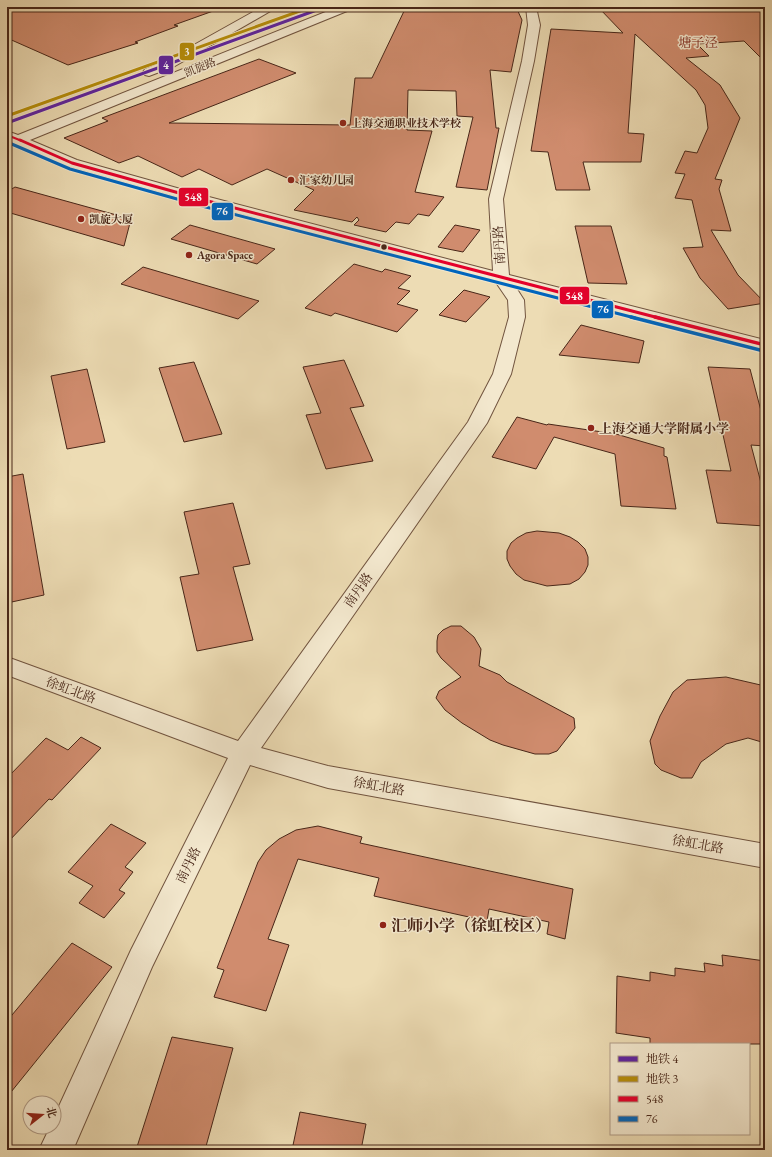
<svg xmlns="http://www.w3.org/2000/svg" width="772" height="1157" viewBox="0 0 772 1157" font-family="'EB Garamond','Noto Serif SC',serif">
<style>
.building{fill:#d08c6e;stroke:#482618}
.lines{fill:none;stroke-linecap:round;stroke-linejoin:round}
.minor-casing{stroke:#71543f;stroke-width:2}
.minor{fill:#f3e8ce;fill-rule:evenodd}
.bus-1-far2-casing{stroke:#f3e8ce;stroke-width:3.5}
.bus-1-far1-casing{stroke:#f3e8ce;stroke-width:5}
.bus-1-casing{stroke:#f3e8ce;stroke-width:6}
.bus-2-far1-casing{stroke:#f3e8ce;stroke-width:5}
.bus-2-casing{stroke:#f3e8ce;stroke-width:6}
.bus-1-far2{stroke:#e4002b;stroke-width:2}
.bus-1-far1{stroke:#e4002b;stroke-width:3}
.bus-1{stroke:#e4002b;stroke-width:3.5}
.bus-2-far1{stroke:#0065bd;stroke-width:3}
.bus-2{stroke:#0065bd;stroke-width:3.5}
.metro-1-casing{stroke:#f3e8ce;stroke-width:4.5}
.metro-2-casing{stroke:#f3e8ce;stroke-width:4.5}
.metro-1{stroke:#5f259f;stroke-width:3}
.metro-2{stroke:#b68d0a;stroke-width:3}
.poi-dot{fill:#8f2418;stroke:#f3e8ce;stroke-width:1.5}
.bus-dot{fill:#482618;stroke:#f3e8ce;stroke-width:1.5}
.labels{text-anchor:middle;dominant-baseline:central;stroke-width:3;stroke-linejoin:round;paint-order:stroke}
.far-street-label{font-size:11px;fill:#482618;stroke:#f3e8ce}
.far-poi-label{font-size:11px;font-weight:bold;fill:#482618;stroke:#f3e8ce;text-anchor:start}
.far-quarter-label{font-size:13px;fill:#7a1f14;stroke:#f3e8ce}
.street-label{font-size:13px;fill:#482618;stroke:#f3e8ce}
.poi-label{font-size:13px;font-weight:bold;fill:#482618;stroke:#f3e8ce;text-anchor:start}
.near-poi-label{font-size:16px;font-weight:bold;fill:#482618;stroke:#f3e8ce;text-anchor:start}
.line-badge{stroke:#f3e8ce;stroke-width:1.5}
.badge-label{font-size:11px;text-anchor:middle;font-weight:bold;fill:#fff}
</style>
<rect width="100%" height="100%" fill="#eddcb4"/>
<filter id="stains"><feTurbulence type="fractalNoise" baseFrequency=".005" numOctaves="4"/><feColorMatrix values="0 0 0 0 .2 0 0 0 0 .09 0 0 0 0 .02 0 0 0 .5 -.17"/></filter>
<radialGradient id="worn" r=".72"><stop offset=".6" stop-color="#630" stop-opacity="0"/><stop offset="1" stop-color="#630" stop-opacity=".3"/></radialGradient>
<!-- building -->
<path class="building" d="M7 7H216V10L174 25 178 26 135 42 138 43 68 65 7 38Z
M406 7H516L522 20 511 72 490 70 496 128H499L487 190 456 187 473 117 457 116 456 91 408 90 407 130 432 131 415 192 444 197 429 216 418 214 409 224 396 222 386 232 354 225 359 220 357 217 352 222 294 210 314 190 267 169 232 185 199 169 182 177 138 156 119 163 64 138 108 121 102 118 259 59 296 73 169 123 350 125 355 78H372Z
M598 7H765V62L744 41 697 44 709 56 686 58 720 85 740 118 715 179 722 180 719 189 731 231 711 230 738 275 765 303 728 309 700 278 683 248 703 247 692 200 675 198 685 174 675 173 685 151 697 153 708 128 705 105 696 90 635 34 628 133 644 134 641 162H583L590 190H556L548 152 531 151 551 29 623 33Z
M15 187 131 219 124 246 7 212V192Z
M190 225 275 249 257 264 171 239Z
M455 225 480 230 463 252 438 247Z
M575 226H611L627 284 588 283Z
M354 264 382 272 385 269 411 276 398 288 410 291 397 304 418 310 397 332 335 313 331 316 305 308Z
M143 267 259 301 238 319 121 284Z
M464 290 490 297 466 322 439 315Z
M581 325 644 341 639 363 559 355Z
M344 360 364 406 350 408 373 461 326 469 306 415 321 413 303 367Z
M194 362 222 434 184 442 159 368Z
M708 367 750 369 765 426V446L751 445 765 498V526L717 523 706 470 731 471Z
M87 369 105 442 67 449 51 376Z
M517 417 547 425 548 424 616 434 664 448V456L667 457 676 509 621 506 615 454 554 437 536 469 492 457Z
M23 474 44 595 7 603V477Z
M233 503 250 564 233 567 253 640 197 651 180 577 199 574 184 512Z
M537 531 559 533 570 537 578 542 585 549 588 557V565L585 572 579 579 570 584 547 586 524 580 516 574 510 566 507 559V551L511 543 517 538 526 533Z
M451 626H461L474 637 481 649 479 666 500 675 507 682 574 718 575 728 557 751 549 754H535L503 745 490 740 462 723 445 710 436 698 439 691 461 677 441 658 437 652V641L438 635 443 630Z
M726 677 765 686V743L748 738 726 744 701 762 692 778H681L661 770 655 764 650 741 660 716 673 692 687 680Z
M81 737 101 748 52 800 49 799 7 843V778L46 738 68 750Z
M111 824 146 843 125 867 133 872 119 890 125 893 104 918 79 903 93 886 68 872Z
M318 826 362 837 360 843 573 889 565 939 547 934 549 922 489 909 487 921 374 896 379 878 298 859 268 939 289 945 266 1011 214 997 224 970 217 968 258 862 266 850 279 839 296 830Z
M72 943 112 967 7 1097V1021Z
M722 955 765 961V1044H650V1038L616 1033 617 976 650 981V972L675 976V968L705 972 704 963 723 966Z
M172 1037 233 1048 205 1150H136Z
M300 1112 366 1124 361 1150H292Z"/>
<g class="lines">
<!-- minor casing -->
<g class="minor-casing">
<path id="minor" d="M262 7H275L274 9 175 66 149 76 145 75 143 72 145 69 167 60Z
M338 7H353L352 9 30 140 77 160 209 197 493 271 489 199 522 61 528 25 526 7H536L540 25 534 61 503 199 509 275 765 340V350L515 286 524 300 525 317 511 374 487 423 261 748 328 766 765 844V868L328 788 250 765 152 967 73 1150H39L50 1127H54V1117L131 950 228 758 7 675V657L238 741 468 422 493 374 509 317 508 300 495 281 199 203 67 166 18 145 7 146V131L18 135Z"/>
</g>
<!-- minor -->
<use href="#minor" class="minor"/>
<!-- bus-1-far2 casing -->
<g class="bus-1-far2-casing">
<path id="bus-1-far2" d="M7 135 22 141"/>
</g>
<!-- bus-1-far1 casing -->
<g class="bus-1-far1-casing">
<path id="bus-1-far1" d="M20 140 72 163 204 200 659 318"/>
</g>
<!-- bus-1 casing -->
<g class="bus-1-casing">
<path id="bus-1" d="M655 317 765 345"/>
</g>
<!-- bus-2-far1 casing -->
<g class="bus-2-far1-casing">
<path id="bus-2-far1" d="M7 142 70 169 202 206 635 318"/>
</g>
<!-- bus-2 casing -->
<g class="bus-2-casing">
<path id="bus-2" d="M631 317 764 351"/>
</g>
<!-- bus-1-far2 -->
<use href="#bus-1-far2" class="bus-1-far2"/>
<!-- bus-1-far1 -->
<use href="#bus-1-far1" class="bus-1-far1"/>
<!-- bus-1 -->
<use href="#bus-1" class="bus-1"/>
<!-- bus-2-far1 -->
<use href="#bus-2-far1" class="bus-2-far1"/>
<!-- bus-2 -->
<use href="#bus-2" class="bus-2"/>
<!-- metro-1 casing -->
<g class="metro-1-casing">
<path id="metro-1" d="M7 123 325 7"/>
</g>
<!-- metro-2 casing -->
<g class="metro-2-casing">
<path id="metro-2" d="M7 116 311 7"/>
</g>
<!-- metro-1 -->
<use href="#metro-1" class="metro-1"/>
<!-- metro-2 -->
<use href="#metro-2" class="metro-2"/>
</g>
<!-- markers -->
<g class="poi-dot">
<circle cx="343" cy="123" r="4"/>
<circle cx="291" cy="180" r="4"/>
<circle cx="81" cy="219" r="4"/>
<circle cx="189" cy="255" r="4"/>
<circle cx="591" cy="428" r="4"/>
<circle cx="383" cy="925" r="4"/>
</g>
<circle class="bus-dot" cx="384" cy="247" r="3.5"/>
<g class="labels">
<!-- far-street labels -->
<g class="far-street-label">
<text transform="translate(200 67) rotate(-22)">凯旋路</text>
</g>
<!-- far-poi labels -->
<g class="far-poi-label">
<text x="351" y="123">上海交通职业技术学校</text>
<text x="299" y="180">汇家幼儿园</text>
<text x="89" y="219">凯旋大厦</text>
<text x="197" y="255">Agora Space</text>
</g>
<!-- far-quarter labels -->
<g class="far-quarter-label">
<text x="698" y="42">塘子泾</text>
</g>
<!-- street labels -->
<g class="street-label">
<text transform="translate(499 245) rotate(-94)">南丹路</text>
<text transform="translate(358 590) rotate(-55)">南丹路</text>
<text transform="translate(71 690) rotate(20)">徐虹北路</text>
<text transform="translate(379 786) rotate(10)">徐虹北路</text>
<text transform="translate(698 844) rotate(10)">徐虹北路</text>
<text transform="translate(188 865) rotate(-64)">南丹路</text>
</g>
<!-- poi labels -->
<g class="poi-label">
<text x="599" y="428">上海交通大学附属小学</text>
</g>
<!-- near-poi labels -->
<g class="near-poi-label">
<text x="391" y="925">汇师小学（徐虹校区）</text>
</g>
</g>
<g class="line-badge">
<rect x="179" y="42" width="16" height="19" rx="4" fill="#b68d0a"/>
<rect x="158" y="55" width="16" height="20" rx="4" fill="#5f259f"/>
<rect x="178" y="187" width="31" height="20" rx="4" fill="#e4002b"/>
<rect x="211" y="202" width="23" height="19" rx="4" fill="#0065bd"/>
<rect x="559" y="286" width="31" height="19" rx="4" fill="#e4002b"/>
<rect x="591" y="300" width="23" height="19" rx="4" fill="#0065bd"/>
</g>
<g class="badge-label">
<text x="187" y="55">3</text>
<text x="166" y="69">4</text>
<text x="193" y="201">548</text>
<text x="222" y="215">76</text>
<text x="574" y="300">548</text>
<text x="603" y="313">76</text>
</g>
<!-- margin -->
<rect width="772" height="1157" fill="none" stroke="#eddcb4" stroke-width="24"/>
<rect x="8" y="8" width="756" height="1141" fill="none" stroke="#482618" stroke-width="2"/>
<rect x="12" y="12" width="748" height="1133" fill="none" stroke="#482618"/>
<!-- legend -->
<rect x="610" y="1043" width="140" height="92" fill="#f3e8ce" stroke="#af9a85"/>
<rect x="618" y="1056" width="20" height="6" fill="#5f259f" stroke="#af9a85"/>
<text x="646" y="1063" font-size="12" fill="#482618">地铁 4</text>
<rect x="618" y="1076" width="20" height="6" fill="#b68d0a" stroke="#af9a85"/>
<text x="646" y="1083" font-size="12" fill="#482618">地铁 3</text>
<rect x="618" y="1096" width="20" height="6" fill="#e4002b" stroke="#af9a85"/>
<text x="646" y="1103" font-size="12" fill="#482618">548</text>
<rect x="618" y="1116" width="20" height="6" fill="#0065bd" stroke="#af9a85"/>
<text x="646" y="1123" font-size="12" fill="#482618">76</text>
<!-- north arrow -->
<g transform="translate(42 1115) rotate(73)"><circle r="19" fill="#f3e8ce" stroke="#af9a85"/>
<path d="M0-3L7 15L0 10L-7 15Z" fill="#8f2418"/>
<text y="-6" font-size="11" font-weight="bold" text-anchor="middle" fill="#482618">北</text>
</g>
<rect width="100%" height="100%" filter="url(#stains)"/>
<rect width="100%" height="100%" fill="url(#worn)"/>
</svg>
